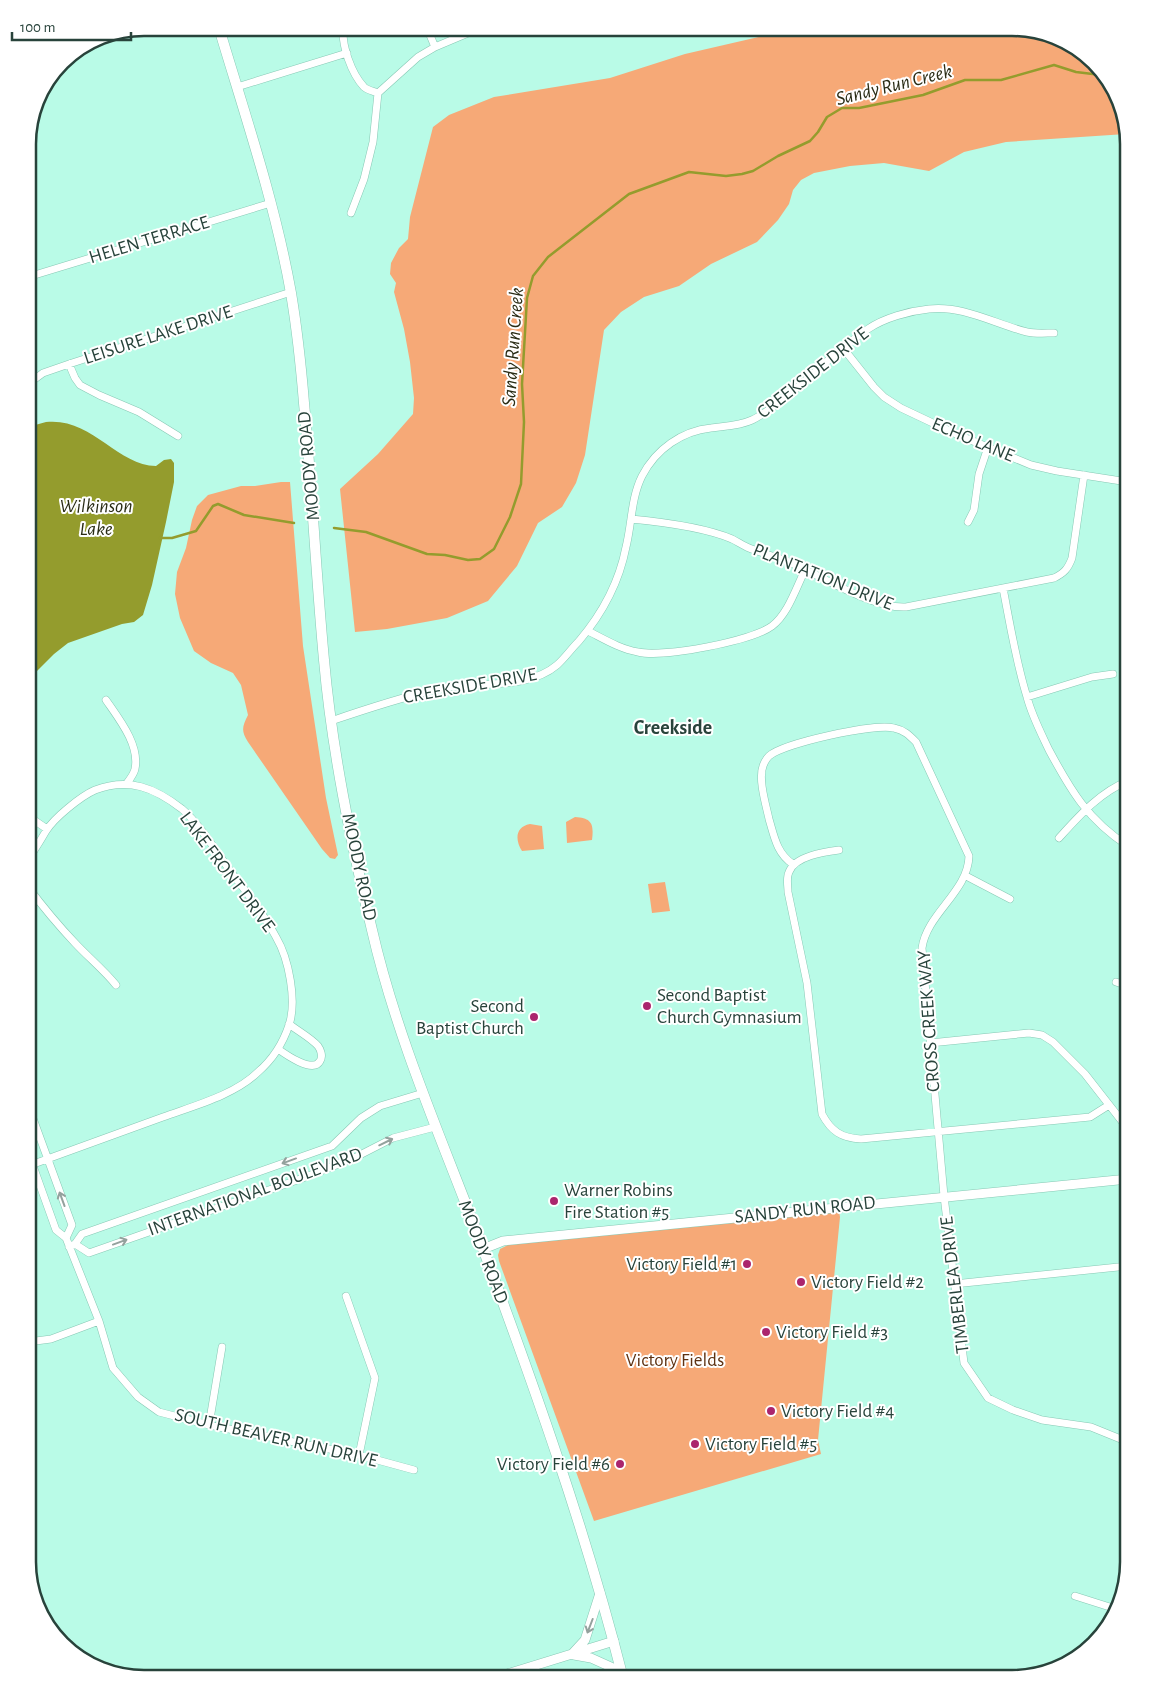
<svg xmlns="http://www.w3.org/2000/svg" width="1156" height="1706" viewBox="0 0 1156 1706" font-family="'Alegreya Sans',sans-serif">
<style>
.green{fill:#f6a977}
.water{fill:#949c2d}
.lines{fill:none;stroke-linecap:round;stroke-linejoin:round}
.stream{stroke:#949c2d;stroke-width:2.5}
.minor-casing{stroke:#87c8b4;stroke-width:8}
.tertiary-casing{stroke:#87c8b4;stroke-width:10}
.secondary-casing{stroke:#87c8b4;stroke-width:11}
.minor{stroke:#fff;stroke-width:7}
.tertiary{stroke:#fff;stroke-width:9}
.secondary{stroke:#fff;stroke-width:10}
.oneway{stroke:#94a19d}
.poi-dot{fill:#ab256d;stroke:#fff;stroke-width:2}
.labels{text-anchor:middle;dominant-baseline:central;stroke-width:4;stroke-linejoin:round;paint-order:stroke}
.street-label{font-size:19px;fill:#28433b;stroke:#fff}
.poi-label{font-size:19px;fill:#28433b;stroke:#fff;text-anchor:start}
.park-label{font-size:19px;fill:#5e3212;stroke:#fff}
.water-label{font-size:20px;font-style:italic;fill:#2a2c15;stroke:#fff}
.neighbourhood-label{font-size:20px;font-weight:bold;fill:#28433b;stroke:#fff}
.rim{fill:none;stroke:#28433b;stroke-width:2.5}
</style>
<rect width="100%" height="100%" fill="#b9fbe7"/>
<!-- green -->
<path class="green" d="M797 28H886L900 31 938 28H1019L1070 43 1113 86 1126 134 1006 142 964 152 929 171 884 163 850 166 814 173 801 180 793 190 789 204 778 220 757 242 711 264 679 286 644 297 621 312 604 330 585 455 576 483 562 507 538 523 517 566 488 601 447 618 387 629 355 632 340 489 378 454 413 414 414 398 410 362 404 329 394 292 396 283 390 274 391 263 399 248 408 239 410 217 433 127 449 115 494 97 610 78 685 54Z
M281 482H290L303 646 326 798 338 855 335 859 330 858 322 849 248 742C241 731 242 727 248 715L241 685 233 673 211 663 194 651 180 618 175 594 177 572 186 548 192 520 197 506 208 495 241 486H255Z
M575 817C592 818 594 824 592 840L567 843 566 822Z
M530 824 542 826 544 849 522 851C515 840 515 827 530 824Z
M665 882 670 911 652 913 648 884Z
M839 1212 840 1217 818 1440 821 1454 594 1521 499 1261 498 1255 500 1249 508 1245Z"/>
<!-- water -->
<path class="water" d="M46 422C91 417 117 465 156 466L164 460 171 459 174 463V482L166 522 152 585 143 615 134 622 122 624 68 643 54 654 28 680V427Z"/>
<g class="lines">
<!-- stream -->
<path class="stream" d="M334 528 366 532 427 554 445 555 468 560 480 559 494 549 510 517 521 484 524 422 522 384 527 298 533 276 548 257 629 194 689 172 726 176 742 174 753 171 778 156 810 141 818 132 827 117 842 108H859L923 95 965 80H1001L1054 65 1076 72 1101 75
M160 538H172L196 531 213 506 218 504 244 515 294 523"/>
<!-- minor casing -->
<g class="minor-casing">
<path id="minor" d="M343 28C342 46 351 73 364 87 367 90 373 91 378 93
M427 28 435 47
M237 87 347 53
M351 213 364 179 373 142 378 93 418 57 435 47 480 28
M1124 224 1128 225
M28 277 271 203
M843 348 874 387 884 397 901 408 956 434 1031 465 1057 471 1128 482
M69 364 75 378 80 385 99 395 139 412 178 436
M28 384 43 373 69 364 291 292
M631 519C662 522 704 527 732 539 738 542 744 546 749 548 762 553 776 557 789 562 821 576 873 609 906 607L1054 578C1064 573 1068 569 1072 558L1084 475
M968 522 974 510 979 474 988 447
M1003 588C1010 624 1016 662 1027 697 1032 716 1041 733 1049 750 1071 791 1088 820 1128 846
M588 631C604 639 620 649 638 652 663 658 752 641 772 626 788 614 796 588 805 570
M1027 697 1092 677 1113 674
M106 700C119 719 140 745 135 769 134 774 130 779 127 783
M331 721C366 709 400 698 437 689 473 681 527 691 557 665 565 658 571 649 579 641 602 614 619 583 626 547 632 523 631 498 642 476 656 449 682 431 711 428 725 426 739 426 752 420 767 413 780 401 793 391 818 370 841 347 868 329 884 318 909 311 929 309 963 305 995 324 1027 332 1035 334 1046 333 1054 333
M28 816 47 829
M1059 838C1079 816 1100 792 1128 781
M839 850C824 852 795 856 789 872 786 878 788 885 788 892L807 983 822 1114C831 1131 841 1138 861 1139L1090 1117 1109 1105
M793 864C777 854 774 836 769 819 766 805 758 779 763 766 764 763 767 758 769 756 784 743 875 723 894 728 904 730 909 735 916 742L969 856C968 892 927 913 922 948L944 1196 964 1363 988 1398 1013 1410 1042 1420 1091 1427 1128 1442
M966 876 1010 899
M28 887C43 907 58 925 75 943 89 958 104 970 116 985
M1116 982 1128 986
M930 1043 1029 1033 1042 1035 1053 1042 1085 1074 1128 1129
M278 1049C285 1054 313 1074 320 1061 323 1057 321 1050 318 1046 311 1038 298 1031 289 1024
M28 1105 72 1225 66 1238
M28 1152 56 1230 66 1238 99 1321 113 1368 138 1397 159 1412 209 1425 359 1455 414 1470
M28 1166C73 1150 118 1133 163 1117 193 1106 235 1095 258 1072 272 1060 283 1043 289 1025 297 1001 289 959 276 937 264 914 247 893 231 872 218 854 199 823 182 809 155 788 129 777 95 790 81 796 54 818 46 831 40 841 35 850 28 859
M75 1244 89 1253 303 1178 354 1158 393 1138 435 1127
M69 1247 75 1244 82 1234 332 1146 361 1118 380 1106 423 1093
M954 1284 1128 1266
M346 1296 375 1378 359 1455
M28 1342 51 1339 99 1321
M209 1425 222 1347
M1075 1596 1116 1609
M107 1669 147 1678"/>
</g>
<!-- tertiary casing -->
<g class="tertiary-casing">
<path id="tertiary" d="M483 1249 503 1241 1128 1179
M573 1653 585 1640 600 1593
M574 1655 591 1658 622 1672
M494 1678 614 1641"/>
</g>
<!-- secondary casing -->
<g class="secondary-casing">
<path id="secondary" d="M219 28C245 115 275 203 291 293 297 329 301 366 304 403 312 489 316 575 324 660 332 751 351 842 372 930 397 1039 443 1142 482 1246 535 1388 586 1532 623 1678"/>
</g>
<!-- minor -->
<use href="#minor" class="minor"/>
<!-- tertiary -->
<use href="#tertiary" class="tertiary"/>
<!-- secondary -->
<use href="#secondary" class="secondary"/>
</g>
<!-- one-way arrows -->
<defs><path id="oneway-shaft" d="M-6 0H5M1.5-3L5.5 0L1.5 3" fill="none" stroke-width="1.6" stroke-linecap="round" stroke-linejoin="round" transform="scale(1.25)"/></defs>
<g class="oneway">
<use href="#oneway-shaft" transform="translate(386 1142) rotate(-26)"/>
<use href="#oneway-shaft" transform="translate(289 1161) rotate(160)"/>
<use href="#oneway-shaft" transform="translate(62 1199) rotate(-110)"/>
<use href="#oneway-shaft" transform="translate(120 1242) rotate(-20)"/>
<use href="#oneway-shaft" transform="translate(590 1626) rotate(111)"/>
</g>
<!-- markers -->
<g class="poi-dot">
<circle cx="647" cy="1006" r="5"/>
<circle cx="534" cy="1017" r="5"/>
<circle cx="554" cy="1201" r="5"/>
<circle cx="747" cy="1264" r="5"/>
<circle cx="801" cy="1282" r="5"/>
<circle cx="766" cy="1332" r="5"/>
<circle cx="771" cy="1411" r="5"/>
<circle cx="695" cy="1444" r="5"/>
<circle cx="620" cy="1464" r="5"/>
</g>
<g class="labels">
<!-- street labels -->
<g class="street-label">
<text transform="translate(149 240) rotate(-17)">HELEN TERRACE</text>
<text transform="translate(158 335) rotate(-18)">LEISURE LAKE DRIVE</text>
<text transform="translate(813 373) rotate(-38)">CREEKSIDE DRIVE</text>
<text transform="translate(973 440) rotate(23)">ECHO LANE</text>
<text transform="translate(309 466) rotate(-95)">MOODY ROAD</text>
<text transform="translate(823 577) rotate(22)">PLANTATION DRIVE</text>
<text transform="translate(470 686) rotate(-10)">CREEKSIDE DRIVE</text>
<text transform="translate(359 867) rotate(78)">MOODY ROAD</text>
<text transform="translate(227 872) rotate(53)">LAKE FRONT DRIVE</text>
<text transform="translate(929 1021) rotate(-94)">CROSS CREEK WAY</text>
<text transform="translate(255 1192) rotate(-20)">INTERNATIONAL BOULEVARD</text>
<text transform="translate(805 1210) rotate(-6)">SANDY RUN ROAD</text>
<text transform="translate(483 1252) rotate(69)">MOODY ROAD</text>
<text transform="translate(955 1285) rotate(-97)">TIMBERLEA DRIVE</text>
<text transform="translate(276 1438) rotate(13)">SOUTH BEAVER RUN DRIVE</text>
</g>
<!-- poi labels -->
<g class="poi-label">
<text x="657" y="995">Second Baptist<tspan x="657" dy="22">Church Gymnasium</tspan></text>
<text x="524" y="1006" text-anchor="end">Second<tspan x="524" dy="22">Baptist Church</tspan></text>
<text x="564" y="1190">Warner Robins<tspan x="564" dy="22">Fire Station #5</tspan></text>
<text x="737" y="1264" text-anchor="end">Victory Field #1</text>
<text x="811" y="1282">Victory Field #2</text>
<text x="776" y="1332">Victory Field #3</text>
<text x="781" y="1411">Victory Field #4</text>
<text x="705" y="1444">Victory Field #5</text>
<text x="610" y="1464" text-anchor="end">Victory Field #6</text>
</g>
<!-- park labels -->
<g class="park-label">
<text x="675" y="1360">Victory Fields</text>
</g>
<!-- water labels -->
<g class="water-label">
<text transform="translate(894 85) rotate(-14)">Sandy Run Creek</text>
<text transform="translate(513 347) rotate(-86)">Sandy Run Creek</text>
<text x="96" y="506">Wilkinson<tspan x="96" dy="23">Lake</tspan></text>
</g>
<!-- neighbourhood labels -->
<g class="neighbourhood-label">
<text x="673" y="728">Creekside</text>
</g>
</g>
<!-- crop -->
<path d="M0 0H1156V1706H0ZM144 36H1012A108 108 0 0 1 1120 144V1562A108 108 0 0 1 1012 1670H144A108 108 0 0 1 36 1562V144A108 108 0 0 1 144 36Z" fill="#fff" fill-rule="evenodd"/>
<path class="rim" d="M144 36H1012A108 108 0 0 1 1120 144V1562A108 108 0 0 1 1012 1670H144A108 108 0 0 1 36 1562V144A108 108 0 0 1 144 36Z"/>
<!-- scale -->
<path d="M12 32v8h119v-8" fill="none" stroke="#28433b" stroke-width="2.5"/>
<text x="20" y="32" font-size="15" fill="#28433b" stroke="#ffffff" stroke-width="4" paint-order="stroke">100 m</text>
</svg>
